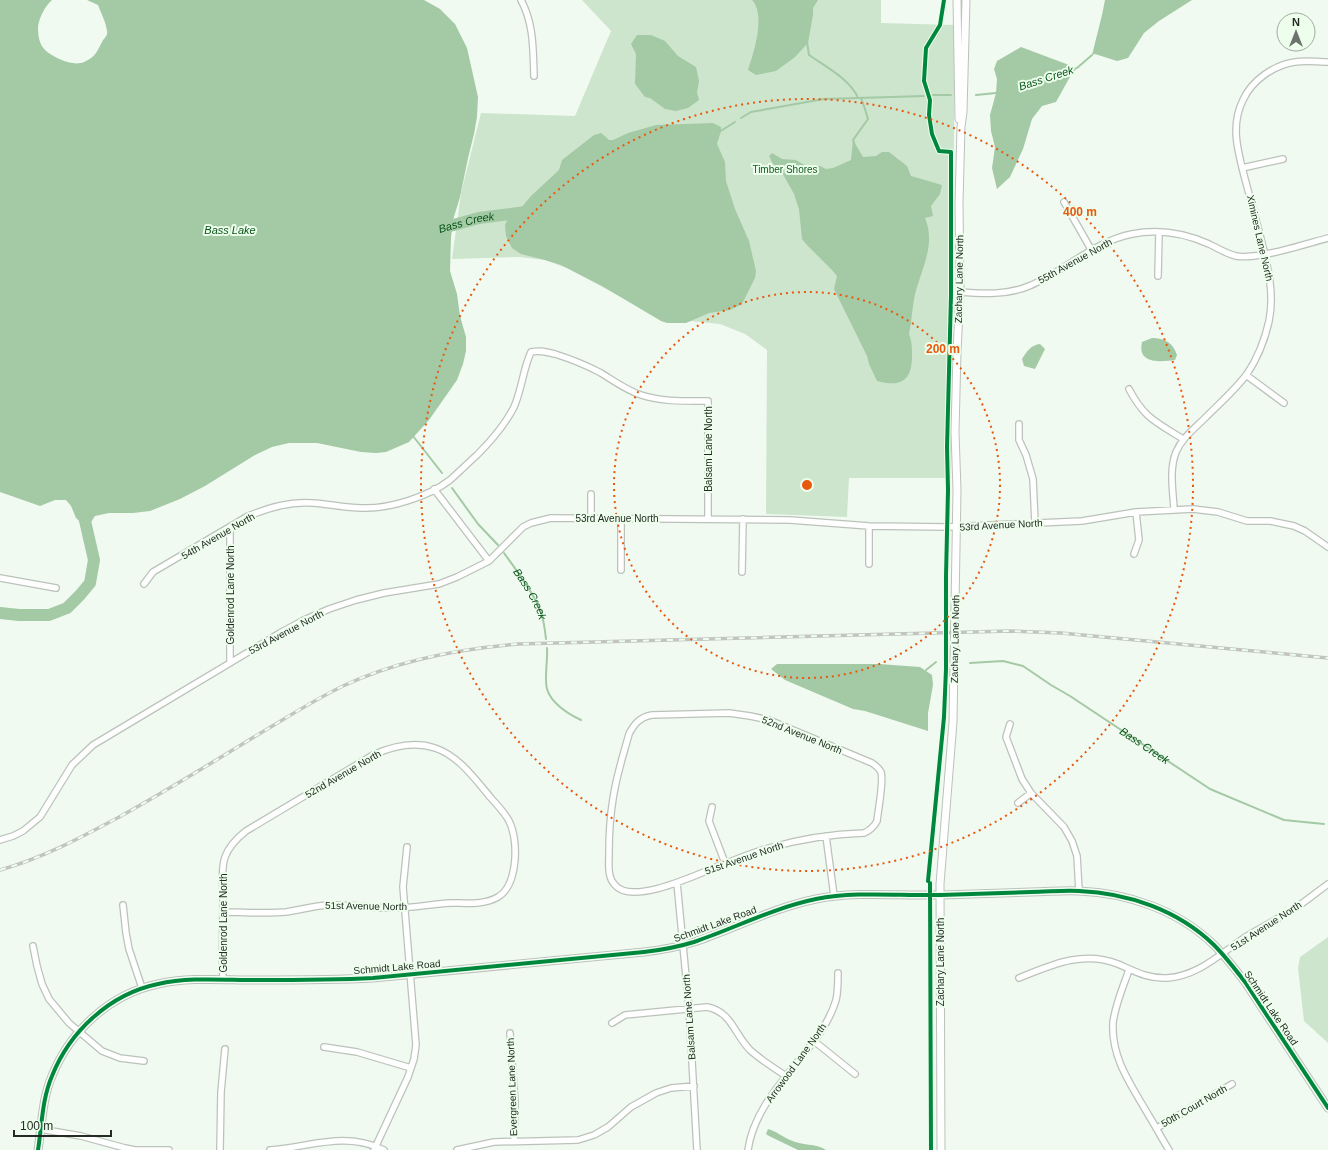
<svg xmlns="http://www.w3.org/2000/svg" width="1328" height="1150" viewBox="0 0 1328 1150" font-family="Arial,sans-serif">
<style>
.green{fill:#cde5cd}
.water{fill:#a4c9a5}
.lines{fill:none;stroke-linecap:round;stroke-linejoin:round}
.stream{stroke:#a4c9a5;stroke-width:2}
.river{stroke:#a4c9a5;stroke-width:12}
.minor-casing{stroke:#bbc2bb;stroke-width:8}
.tertiary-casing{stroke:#bbc2bb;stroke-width:9}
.minor{stroke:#fdfefd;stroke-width:5.5}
.tertiary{stroke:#fdfefd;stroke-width:7}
.rail-casing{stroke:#c1c4c1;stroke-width:3.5}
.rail{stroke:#edfeed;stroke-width:2;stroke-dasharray:6;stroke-linecap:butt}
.cycleway-casing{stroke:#edfeed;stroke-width:6}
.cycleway{stroke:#00873e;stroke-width:4}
.ring{fill:none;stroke:#e8590c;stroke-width:2;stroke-dasharray:2 4}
.labels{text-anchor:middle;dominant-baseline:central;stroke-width:4;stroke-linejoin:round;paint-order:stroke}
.park-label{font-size:10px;fill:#135c20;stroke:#edfeed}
.street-label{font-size:10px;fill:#242b24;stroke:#edfeed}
.water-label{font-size:11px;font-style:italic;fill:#075518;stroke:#edfeed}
.centre{fill:#e8590c;stroke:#edfeed;stroke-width:2}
.ring-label{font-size:12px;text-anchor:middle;font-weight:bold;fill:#e8590c;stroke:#edfeed;stroke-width:4;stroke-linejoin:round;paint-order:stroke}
</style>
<rect width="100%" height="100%" fill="#f1faf1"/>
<!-- green -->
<path class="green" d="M582 0H881V23L955 25 951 478H849L847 517 766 514 767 350 745 334 720 324 690 321 669 323 569 269 545 260 519 257 452 259 461 193 481 113 575 116 611 31Z
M1328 937V1043L1304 1021 1298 968 1300 957Z"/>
<!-- water -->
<path class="water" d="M0 0H52C45 6 39 18 38 27 38 35 39 44 45 50 54 58 73 67 84 62 96 57 97 51 102 42 104 38 108 36 107 31 106 22 101 13 98 5L87 0H424L440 9 455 24 467 48 478 97 477 117 474 134 468 158 460 197 453 220 451 238 450 271 457 294 460 316 466 337V351L463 364 457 380 429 420 409 442 386 452 376 453 361 452 317 443H289L272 447 255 455 205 486 180 499 150 511 133 513H109L95 516 87 528 76 518 71 506 66 500H55L40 506 0 492Z
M752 0H818L813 8V15L808 43 795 57 776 71 756 75 748 70C754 52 766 15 752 0Z
M1105 0H1192L1159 21 1144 33 1128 58 1117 61 1095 54 1092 55 1102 15Z
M637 35H651L665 41 678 56 696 67 699 81 697 93 699 100 688 108 676 111 665 109 650 98 645 97 635 84 636 54 631 44Z
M1021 47 1077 68 1071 75 1056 102 1042 106 1032 119 1023 149 1010 177 997 189 992 168 995 147 991 131 990 115 996 93 997 79 994 69 997 61Z
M713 123 721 127V131L717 144 725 162 726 181 735 209 749 241 756 271 755 278 742 304 730 310 709 313 686 323H667L661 321 602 286 561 265 545 260 521 254 512 248 506 236 505 225 512 210 521 208 531 196 559 170 562 160 594 135 601 133 606 137 609 140H613L628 133 656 125Z
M853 140 863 157 876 156 882 152H889L907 166 911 176 942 185 940 194 931 206 933 216 925 218C936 244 922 268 915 294 912 307 912 321 909 334 912 341 912 349 912 356 912 382 900 387 877 381L869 364 867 356 834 289 837 276 831 269 807 245 802 239 799 209 794 194 780 169 773 164 769 156 772 153 782 159 796 160 806 166H820L826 169 833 168 851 160Z
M1152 338C1165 338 1173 343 1177 355L1175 360C1160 362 1137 364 1142 342Z
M1040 344 1045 349 1035 369 1024 366 1022 359C1027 351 1031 345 1040 344Z
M777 664H879L920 667 932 675 933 685 928 713V731L865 711 853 709 785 680 771 669Z
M768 1129C776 1131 783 1137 790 1140 802 1146 816 1143 826 1150H798L769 1136 766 1134Z"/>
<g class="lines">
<!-- stream -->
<g class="stream">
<path d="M807 42 809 55C825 66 851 80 858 98"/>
<path d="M1077 68 1092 55"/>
<path d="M933 95H951"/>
<path d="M976 95 996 93"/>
<path d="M741 118 751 112 824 99 924 96"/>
<path d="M719 132 735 122"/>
<path d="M854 142 853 140 868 119 865 109 861 98"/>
<path d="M413 436 442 473"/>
<path d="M452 488 478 524 498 545"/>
<path id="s1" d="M504 553C515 568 535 595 541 612 544 621 545 630 546 639"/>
<path d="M547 648C548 660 544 679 547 689 551 703 568 714 581 720"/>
<path id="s2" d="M970 663 1003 661 1023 666 1051 685 1070 696 1210 789 1284 820 1324 824"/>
<path d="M926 670 936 662"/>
</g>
<!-- river -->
<g class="river">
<path id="s3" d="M437 231 439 229 479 218 526 212"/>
<path d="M0 613 19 615H49L67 608 80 595 90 583 94 560 83 512"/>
</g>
<!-- minor casing -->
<g class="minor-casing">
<path id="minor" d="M521 0C534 24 533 50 534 76
M1242 168 1283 159
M1064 202 1092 251
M1158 276 1159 232
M960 292C983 294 1008 295 1029 286 1063 272 1095 241 1132 234 1158 229 1184 233 1209 244 1217 248 1227 254 1236 256 1257 260 1305 244 1328 238
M1246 375 1284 403
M1129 389C1144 418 1156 422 1183 439
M1019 424V440L1026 455 1033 479 1035 523
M434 489 489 561
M591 494V518
M1174 509C1173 491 1169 470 1176 452 1182 438 1194 429 1205 418 1219 404 1235 390 1247 374 1257 359 1265 339 1269 321 1275 292 1267 264 1260 235 1255 216 1250 198 1245 179 1238 152 1230 126 1243 100 1252 80 1274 65 1295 62 1305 60 1317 62 1328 62
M621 518V570
M230 527V663
M1134 554 1139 540 1136 512
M869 564V526
M742 572 743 519
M0 578 56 588
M144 584 153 572 248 516C269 508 290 501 313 503 329 504 345 508 362 508 389 509 428 497 450 480 459 472 468 463 477 455 491 441 505 425 514 407 522 389 523 369 531 352 540 350 546 352 555 354 571 359 586 365 601 373 614 381 626 390 641 395 663 402 686 401 708 401V518
M729 713 750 716 769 720 872 763C875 765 879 768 881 772 884 781 878 811 877 821 874 827 871 830 864 833 832 834 800 839 769 848 754 852 740 858 726 863 704 871 633 907 615 885 607 877 609 864 609 853 609 835 610 817 613 799 616 777 623 756 629 734 634 724 640 717 652 715Z
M1010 724 1006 737 1022 779 1031 793 1064 827 1072 841 1077 856 1079 891
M1018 803 1031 793
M712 807 709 821 725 863
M826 836 834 896
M0 840 13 836 23 831 40 817 72 765 93 745 280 633 304 620 329 609 356 600 384 593 439 584 457 577 489 561 523 527 531 523 551 518 790 520 869 526 947 527 1082 521 1136 512 1193 509 1218 512 1247 521H1270L1294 526 1305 531 1328 547
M677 883 689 1008 697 1150
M123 905 126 933 129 949 142 988
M33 946 37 966 42 984 49 999 69 1023 102 1051 120 1058 144 1061
M1129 970C1123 987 1115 1005 1113 1023 1111 1059 1132 1086 1149 1116 1156 1127 1162 1139 1169 1150
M1019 978C1051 965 1083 950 1118 964 1134 971 1148 979 1167 978 1198 976 1220 954 1244 938 1260 928 1278 919 1294 909 1306 901 1317 892 1328 884
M223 980C222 951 223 922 223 893 223 882 221 868 225 857 229 846 237 838 246 831L373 755C393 746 414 741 435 748 459 756 475 779 491 798 497 805 505 813 509 821 519 840 518 885 498 897 484 905 467 903 451 903 432 904 413 908 394 908 372 908 350 904 328 905 313 906 300 910 286 912 265 914 244 912 223 912
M612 1023 625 1015 707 1007C732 1012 734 1034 750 1050 761 1060 774 1068 786 1076
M510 1033 515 1103 514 1141
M814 1041 855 1074
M324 1047 357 1052 411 1068
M1157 1128 1232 1084
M40 1129 81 1136 125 1148 135 1150H169
M220 1150 221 1092 225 1049
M270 1150C311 1147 344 1131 384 1150
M374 1150 408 1077 414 1059 416 1045 403 887 407 847
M457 1150 494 1142 578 1140 594 1135 608 1127 631 1107 656 1093 671 1088 694 1086
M748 1150C753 1113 780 1084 803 1055 816 1039 830 1021 836 1000 838 992 838 982 838 973"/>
</g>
<!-- tertiary casing -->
<g class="tertiary-casing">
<path id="tertiary" d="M957 0 959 119
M38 1150C42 1125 42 1099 52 1076 70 1031 110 994 158 984 189 977 223 980 255 980 294 980 334 980 373 978L644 952C661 950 678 947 694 942 735 928 773 908 816 899 857 891 899 896 941 895 971 894 1001 893 1031 892 1047 892 1063 890 1079 891 1128 893 1178 910 1214 945 1225 956 1235 969 1245 982L1328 1108
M941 1150 940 884 953 722 957 490 955 432 957 352 960 292 959 203 961 127 963 112 966 0"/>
</g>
<!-- minor -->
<use href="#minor" class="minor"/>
<!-- tertiary -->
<use href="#tertiary" class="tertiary"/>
<!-- rail casing -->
<g class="rail-casing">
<path id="rail" d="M0 870C43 858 82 837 121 816 166 791 210 764 254 737 283 720 312 701 343 686 398 660 458 649 518 644L1010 631 1061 633 1328 658"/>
</g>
<!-- rail -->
<use href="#rail" class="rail"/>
<!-- cycleway casing -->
<g class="cycleway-casing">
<path id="cycleway" d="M928 881 944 717 946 669V576L948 490 947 447 951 295V152L939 151 932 134 929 115 930 100 924 81 926 48 940 25 944 0
M930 883 931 1150
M38 1150C42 1125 42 1099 52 1076 70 1031 110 994 158 984 189 977 223 980 255 980 294 980 334 980 373 978L644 952C661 950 678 947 694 942 735 928 773 908 816 899 857 891 899 896 941 895 971 894 1001 893 1031 892 1047 892 1063 890 1079 891 1128 893 1178 910 1214 945 1225 956 1235 969 1245 982L1328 1108"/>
</g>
<!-- cycleway -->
<use href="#cycleway" class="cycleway"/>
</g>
<!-- distance rings -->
<g class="ring">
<circle cx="807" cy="485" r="193"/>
<circle cx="807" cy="485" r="386"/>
</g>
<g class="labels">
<!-- park labels -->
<g class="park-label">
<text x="785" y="169">Timber Shores</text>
</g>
<!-- street labels -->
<g class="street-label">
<text transform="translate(1260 238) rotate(77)">Ximines Lane North</text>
<text transform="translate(1075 261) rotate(-29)">55th Avenue North</text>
<text transform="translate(959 279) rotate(-89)">Zachary Lane North</text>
<text transform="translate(708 449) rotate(-90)">Balsam Lane North</text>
<text x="617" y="518">53rd Avenue North</text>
<text transform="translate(1001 525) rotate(-3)">53rd Avenue North</text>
<text transform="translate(218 536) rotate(-30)">54th Avenue North</text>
<text transform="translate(230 595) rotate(-90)">Goldenrod Lane North</text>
<text transform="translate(286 632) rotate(-28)">53rd Avenue North</text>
<text transform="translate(955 639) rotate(-89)">Zachary Lane North</text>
<text transform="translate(802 735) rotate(22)">52nd Avenue North</text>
<text transform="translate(343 774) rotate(-30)">52nd Avenue North</text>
<text transform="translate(744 858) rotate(-19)">51st Avenue North</text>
<text transform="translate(366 906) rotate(1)">51st Avenue North</text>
<text transform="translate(223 923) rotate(-90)">Goldenrod Lane North</text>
<text transform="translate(715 924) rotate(-20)">Schmidt Lake Road</text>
<text transform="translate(1266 926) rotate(-33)">51st Avenue North</text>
<text transform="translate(940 962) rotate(-90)">Zachary Lane North</text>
<text transform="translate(397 967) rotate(-5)">Schmidt Lake Road</text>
<text transform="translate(1271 1008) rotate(56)">Schmidt Lake Road</text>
<text transform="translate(689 1017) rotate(-94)">Balsam Lane North</text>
<text transform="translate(796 1063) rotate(-54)">Arrowood Lane North</text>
<text transform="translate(512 1087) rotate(-92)">Evergreen Lane North</text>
<text transform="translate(1194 1106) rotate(-30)">50th Court North</text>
</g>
<!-- water labels -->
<g class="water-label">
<text transform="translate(1046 78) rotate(-18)">Bass Creek</text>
<text stroke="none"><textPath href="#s3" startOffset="31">Bass Creek</textPath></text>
<text x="230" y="230">Bass Lake</text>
<text stroke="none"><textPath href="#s1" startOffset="49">Bass Creek</textPath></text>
<text stroke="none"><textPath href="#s2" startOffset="199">Bass Creek</textPath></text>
</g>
</g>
<circle cx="807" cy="485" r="6" class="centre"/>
<g class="ring-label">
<text x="1080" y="216">400 m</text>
<text x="943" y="353">200 m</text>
</g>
<!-- north arrow -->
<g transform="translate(1296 32)"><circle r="19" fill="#edfeed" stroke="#9daa9d"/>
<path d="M0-3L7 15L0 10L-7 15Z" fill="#6c736c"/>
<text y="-6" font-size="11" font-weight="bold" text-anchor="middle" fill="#242b24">N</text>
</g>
<!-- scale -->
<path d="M14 1130v6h97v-6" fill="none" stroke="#242b24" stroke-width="2"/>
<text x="20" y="1130" font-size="12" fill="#242b24" stroke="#edfeed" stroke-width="3" paint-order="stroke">100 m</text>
</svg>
